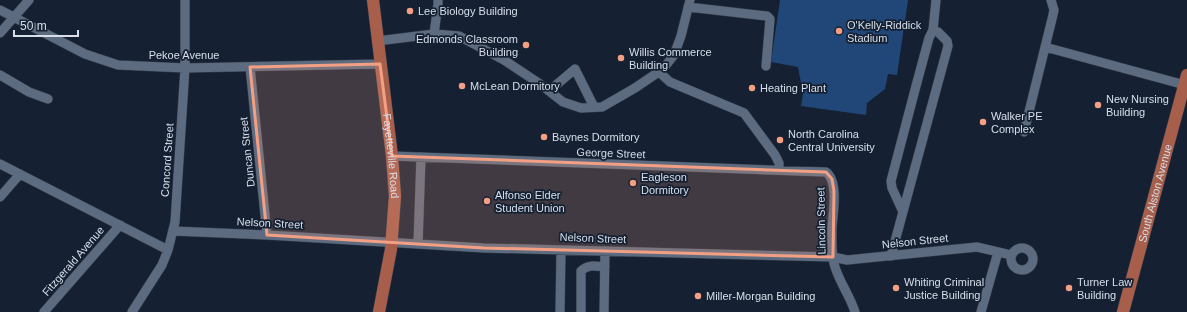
<svg xmlns="http://www.w3.org/2000/svg" width="1187" height="312" viewBox="0 0 1187 312" font-family="Helvetica,sans-serif">
<style>
.green{fill:#214778}
.lines{fill:none;stroke-linecap:round;stroke-linejoin:round}
.minor-casing{stroke:#353d4b;stroke-width:10}
.major-casing{stroke:#353d4b;stroke-width:13}
.minor{stroke:#5c6b7f;stroke-width:9}
.major{stroke:#a75e4b;stroke-width:12}
.marked{fill:#f39f84;fill-opacity:0.2;stroke:#f39f84;stroke-width:3;stroke-linejoin:round}
.poi-dot{fill:#f39f84;stroke:#152132;stroke-width:1.5}
.labels{text-anchor:middle;dominant-baseline:central;stroke-width:3.5;stroke-linejoin:round;paint-order:stroke}
.poi-label{font-size:11px;fill:#d7dfeb;stroke:#152132;text-anchor:start}
.street-label{font-size:11px;fill:#d7dfeb;stroke:#152132}
</style>
<rect width="100%" height="100%" fill="#152132"/>
<!-- green -->
<path class="green" d="M780 0H908L897 75 888 74 885 89 867 103 866 115 801 106 803 94 798 67 771 62Z"/>
<g class="lines">
<!-- minor casing -->
<g class="minor-casing">
<path id="minor" d="M688 7 767 16 770 19 766 66
M0 10 85 54 118 65 185 68 380 64
M0 33 29 0
M434 34 438 4V0
M377 41 434 34 459 36 504 60 540 84 563 102 581 108 602 107 635 88 663 69 674 55 681 36 690 0
M1045 47 1185 85
M250 67 267 235
M659 72 670 82 744 113 775 155 779 163V170
M0 75 29 92 48 99
M549 91 575 69 594 107
M1024 132 1052 19 1054 10 1051 0
M392 156 826 172C839 181 833 214 832 228 832 240 831 256 835 267 840 283 850 296 855 312
M0 164 168 250
M0 197 20 174
M903 212 892 188 891 181 916 86 929 38 933 30 936 0
M173 231 267 235 484 248 833 257 847 260 977 247 1011 255
M418 244 421 157
M1011 259a11 11 0 1 1 22 0a11 11 0 1 1-22 0Z
M891 256 948 46 947 41 938 32 933 30
M44 312 120 225
M132 312 162 265 168 250 175 222 185 68V0
M560 312 561 250
M581 312V271C588 264 596 266 605 267
M604 312 605 251
M981 312 998 252"/>
</g>
<!-- major casing -->
<g class="major-casing">
<g id="major">
<path id="s1" d="M373 0 392 156 395 196 391 249 379 312"/>
<path id="s2" d="M1123 312 1187 75"/>
</g>
</g>
<!-- minor -->
<use href="#minor" class="minor"/>
<!-- major -->
<use href="#major" class="major"/>
</g>
<!-- marked area -->
<path class="marked" d="M380 64 392 156 826 172 832 179 834 191 833 257 484 248 267 235 250 67Z"/>
<!-- markers -->
<g class="poi-dot">
<circle cx="410" cy="11" r="4"/>
<circle cx="839" cy="31" r="4"/>
<circle cx="526" cy="45" r="4"/>
<circle cx="621" cy="58" r="4"/>
<circle cx="462" cy="86" r="4"/>
<circle cx="752" cy="88" r="4"/>
<circle cx="1098" cy="105" r="4"/>
<circle cx="983" cy="122" r="4"/>
<circle cx="544" cy="137" r="4"/>
<circle cx="780" cy="140" r="4"/>
<circle cx="633" cy="183" r="4"/>
<circle cx="487" cy="201" r="4"/>
<circle cx="896" cy="288" r="4"/>
<circle cx="1069" cy="288" r="4"/>
<circle cx="698" cy="296" r="4"/>
</g>
<g class="labels">
<!-- poi labels -->
<g class="poi-label">
<text x="418" y="11">Lee Biology Building</text>
<text x="847" y="25">O'Kelly-Riddick<tspan x="847" dy="13">Stadium</tspan></text>
<text x="518" y="39" text-anchor="end">Edmonds Classroom<tspan x="518" dy="13">Building</tspan></text>
<text x="629" y="52">Willis Commerce<tspan x="629" dy="13">Building</tspan></text>
<text x="470" y="86">McLean Dormitory</text>
<text x="760" y="88">Heating Plant</text>
<text x="1106" y="99">New Nursing<tspan x="1106" dy="13">Building</tspan></text>
<text x="991" y="116">Walker PE<tspan x="991" dy="13">Complex</tspan></text>
<text x="788" y="134">North Carolina<tspan x="788" dy="13">Central University</tspan></text>
<text x="552" y="137">Baynes Dormitory</text>
<text x="641" y="177">Eagleson<tspan x="641" dy="13">Dormitory</tspan></text>
<text x="495" y="195">Alfonso Elder<tspan x="495" dy="13">Student Union</tspan></text>
<text x="904" y="282">Whiting Criminal<tspan x="904" dy="13">Justice Building</tspan></text>
<text x="1077" y="282">Turner Law<tspan x="1077" dy="13">Building</tspan></text>
<text x="706" y="296">Miller-Morgan Building</text>
</g>
<!-- street labels -->
<g class="street-label">
<text x="184" y="55">Pekoe Avenue</text>
<text transform="translate(247 152) rotate(-96)">Duncan Street</text>
<text transform="translate(611 153) rotate(2)">George Street</text>
<text stroke="none"><textPath href="#s1" startOffset="157">Fayetteville Road</textPath></text>
<text transform="translate(167 160) rotate(-86)">Concord Street</text>
<text stroke="none"><textPath href="#s2" startOffset="123">South Alston Avenue</textPath></text>
<text transform="translate(821 221) rotate(-91)">Lincoln Street</text>
<text transform="translate(270 223) rotate(3)">Nelson Street</text>
<text transform="translate(593 238) rotate(2)">Nelson Street</text>
<text transform="translate(915 241) rotate(-6)">Nelson Street</text>
<text transform="translate(73 261) rotate(-49)">Fitzgerald Avenue</text>
</g>
</g>
<!-- scale -->
<path d="M14 30v6h64v-6" fill="none" stroke="#d7dfeb" stroke-width="2"/>
<text x="20" y="30" font-size="12" fill="#d7dfeb" stroke="#152132" stroke-width="3" paint-order="stroke">50 m</text>
</svg>
